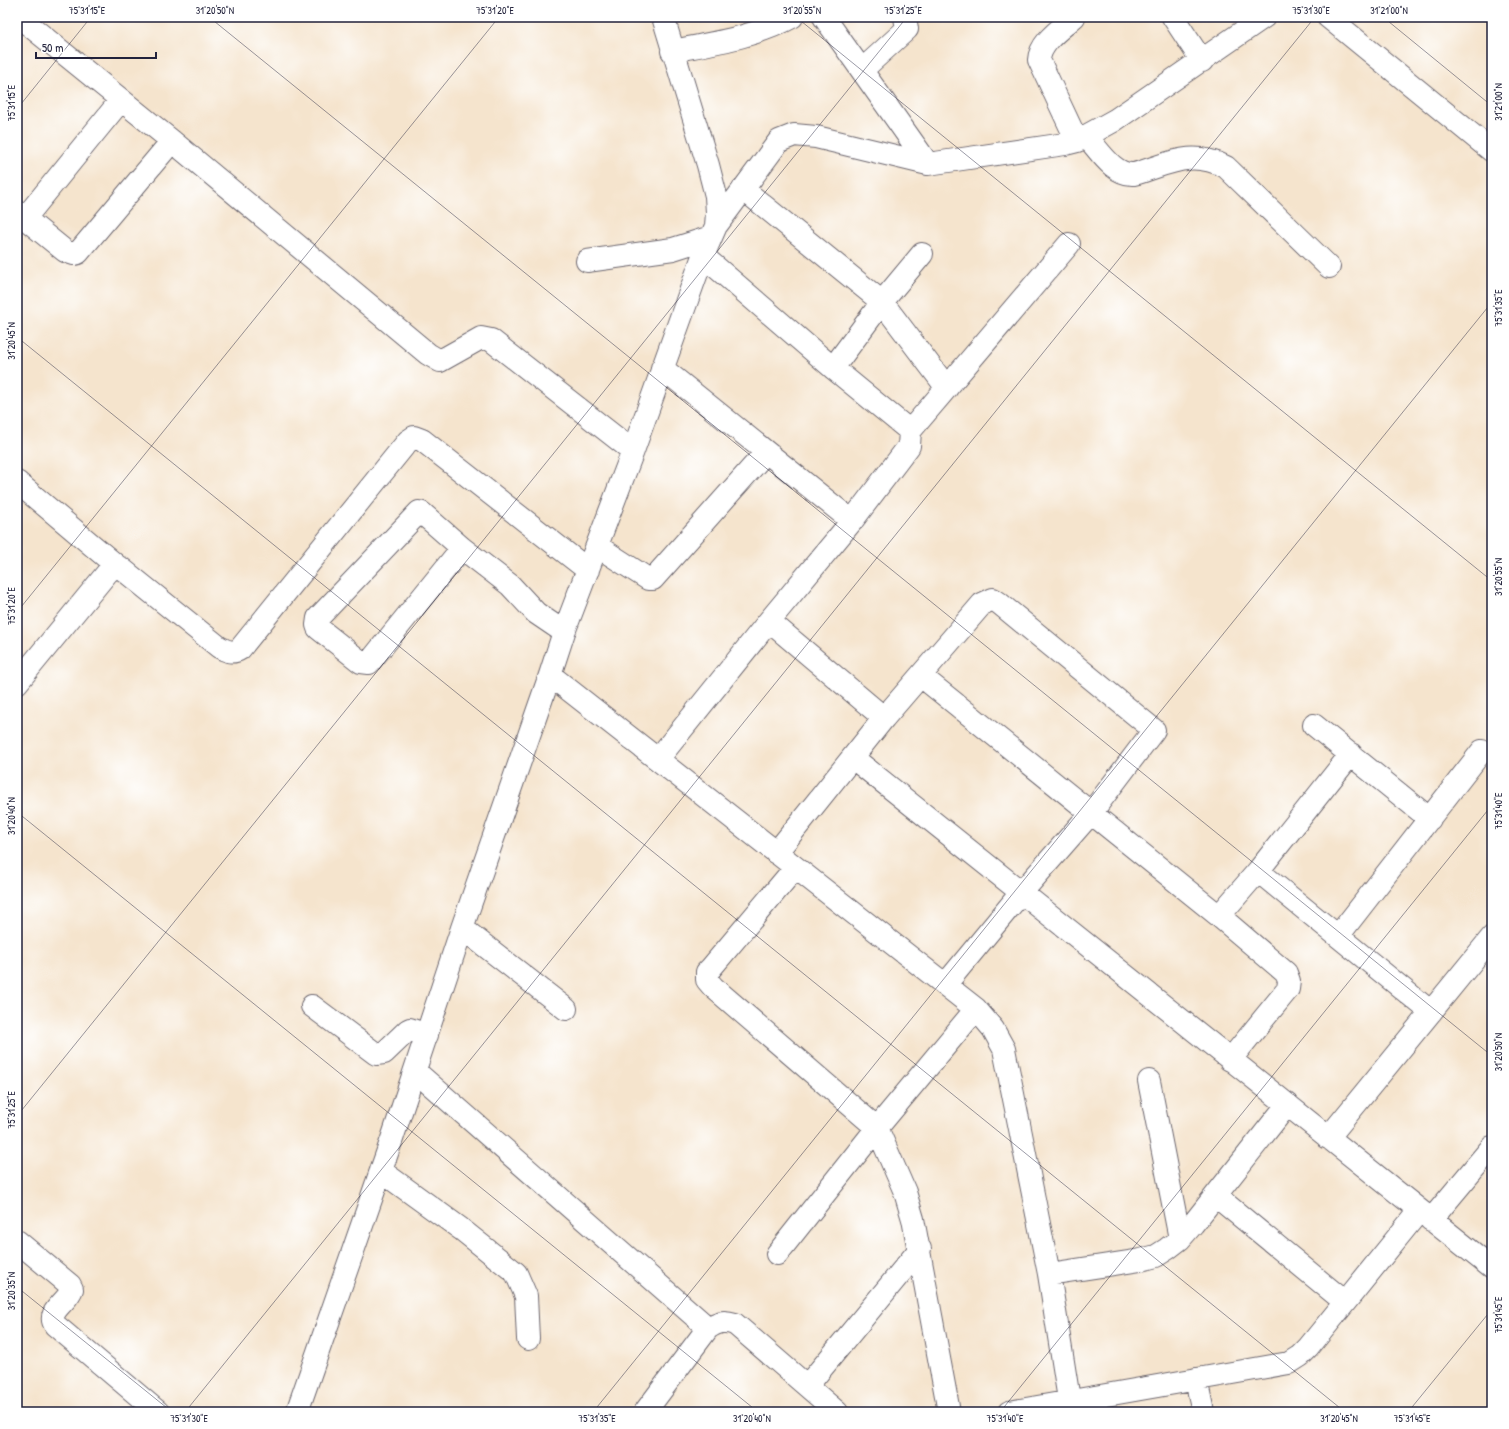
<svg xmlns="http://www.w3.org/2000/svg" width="1509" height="1429" viewBox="0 0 1509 1429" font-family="'Patrick Hand',sans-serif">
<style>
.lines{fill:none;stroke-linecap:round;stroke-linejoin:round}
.minor-casing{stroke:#6c666e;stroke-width:24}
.minor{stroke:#fff;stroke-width:22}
.ticks{fill:none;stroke:#22223b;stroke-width:1;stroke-opacity:0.45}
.neatline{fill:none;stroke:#22223b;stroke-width:1.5}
.ticks-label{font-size:10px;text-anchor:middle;fill:#22223b}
</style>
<rect width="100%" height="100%" fill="#fff"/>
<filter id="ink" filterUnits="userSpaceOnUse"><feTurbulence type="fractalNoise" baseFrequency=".025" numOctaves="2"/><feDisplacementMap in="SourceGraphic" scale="8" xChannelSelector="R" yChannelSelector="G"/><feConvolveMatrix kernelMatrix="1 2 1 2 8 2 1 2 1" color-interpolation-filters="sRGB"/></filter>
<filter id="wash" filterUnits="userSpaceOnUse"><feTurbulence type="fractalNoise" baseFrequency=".012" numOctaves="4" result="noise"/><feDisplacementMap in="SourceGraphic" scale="16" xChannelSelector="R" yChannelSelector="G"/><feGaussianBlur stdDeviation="0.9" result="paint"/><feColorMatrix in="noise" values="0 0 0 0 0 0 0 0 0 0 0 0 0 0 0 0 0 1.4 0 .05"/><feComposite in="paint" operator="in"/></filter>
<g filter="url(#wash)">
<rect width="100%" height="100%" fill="#f5e4cd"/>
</g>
<g filter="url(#ink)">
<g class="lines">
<!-- minor casing -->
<g class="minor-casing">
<path id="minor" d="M19 17 172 141 428 354 440 361 481 338 491 340 633 451
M824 17 928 164
M1074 17C1062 28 1040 42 1039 60L1077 141
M1173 17 1202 61
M1328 17 1492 151
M672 51C713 43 755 37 792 17
M862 70 907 29 905 17
M1086 136C1099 150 1114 176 1134 174 1169 164 1190 149 1226 167L1329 267
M743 189 882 302 947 388
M17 212 65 251 74 254 78 253 172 141
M25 218 121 100
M716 226 779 141 794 135 816 137 928 164 1065 144 1077 141 1115 120 1264 17
M703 256 833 368 910 431
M587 261 673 249 711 237
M662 368 852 521
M833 368 882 302 922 254
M17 482 118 567
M597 546 648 579H653L766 452
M462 548 369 663 361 662 318 628 317 625 318 618 419 512 422 513 462 548 510 585 536 613 564 632
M769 621 884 718
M550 675 976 1009 993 1029 1004 1049 1049 1274 1071 1412
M921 676 1219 916 1286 973 1289 981 1288 989 1230 1060
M17 683 107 573 114 567 121 568 219 647C227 651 232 654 240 649L408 441 414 437 422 440 588 570
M1314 725 1430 819
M853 758 1492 1268
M658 759 769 621 852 521 909 446 910 431 1069 244
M776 853 884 718 982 604 993 599 999 603 1154 730 1091 813 1021 893 945 985
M1258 871 1431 1012
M1219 916 1258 871 1351 754
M462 928 566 1009
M1338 936 1482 751
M312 1006 376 1054 384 1053 408 1030 410 1029 427 1035
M415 1071 708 1328
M1149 1081 1180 1239
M1328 1138 1492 937
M381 1171 461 1229 516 1273 526 1296 528 1339
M1216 1196 1345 1302
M1431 1220 1492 1147
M17 1241 70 1285 72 1289C68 1302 46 1311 55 1325L158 1412
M777 1254 877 1128 713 987 707 980V972L711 968 795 868
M1049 1274 1141 1260 1156 1256 1167 1249 1180 1239 1193 1224 1287 1105
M1196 1379 1203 1412
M807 1386 920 1249
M297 1412 392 1139 462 928 550 675 564 632 633 451 703 256 716 226 717 213 716 196 708 165 663 17
M645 1412 708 1328C718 1322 723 1320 735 1324L837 1412
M949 1412 913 1219 905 1192 877 1128 976 1009
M1009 1412 1289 1363 1300 1356 1308 1348 1419 1211"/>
</g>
<!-- minor -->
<use href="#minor" class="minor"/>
</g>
</g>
<!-- ticks -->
<path class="ticks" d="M209 17 1492 1056M796 17 1492 581M1383 17 1492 106M17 109 91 17M17 337 1345 1412M17 612 499 17M17 812 758 1412M17 1116 907 17M17 1287 172 1412M185 1412 1315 17M593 1412 1492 302M1000 1412 1492 805M1408 1412 1492 1309"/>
<!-- margin -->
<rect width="1509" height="1429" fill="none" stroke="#fff" stroke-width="44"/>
<!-- scale -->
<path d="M36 52v6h120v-6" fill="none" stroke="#22223b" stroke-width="2"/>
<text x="42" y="52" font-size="12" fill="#22223b" stroke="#ffffff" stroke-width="3" paint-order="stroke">50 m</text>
<rect x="22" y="22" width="1465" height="1385" class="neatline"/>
<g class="ticks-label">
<text x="87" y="14">75°31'15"E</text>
<text x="215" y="14">31°20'50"N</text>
<text x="495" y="14">75°31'20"E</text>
<text x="802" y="14">31°20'55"N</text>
<text x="903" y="14">75°31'25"E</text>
<text x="1311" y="14">75°31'30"E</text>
<text x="1389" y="14">31°21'00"N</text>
<text transform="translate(1498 102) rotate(-90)" y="4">31°21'00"N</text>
<text transform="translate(11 103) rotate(-90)" y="4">75°31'15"E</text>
<text transform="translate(1498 308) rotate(-90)" y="4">75°31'35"E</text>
<text transform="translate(11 341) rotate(-90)" y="4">31°20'45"N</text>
<text transform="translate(1498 577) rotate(-90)" y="4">31°20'55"N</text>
<text transform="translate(11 606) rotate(-90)" y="4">75°31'20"E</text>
<text transform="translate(1498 811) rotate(-90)" y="4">75°31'40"E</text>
<text transform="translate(11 816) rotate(-90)" y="4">31°20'40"N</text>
<text transform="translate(1498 1052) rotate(-90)" y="4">31°20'50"N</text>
<text transform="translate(11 1110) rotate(-90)" y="4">75°31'25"E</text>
<text transform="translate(11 1291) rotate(-90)" y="4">31°20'35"N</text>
<text transform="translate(1498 1315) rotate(-90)" y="4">75°31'45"E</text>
<text x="189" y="1422">75°31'30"E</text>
<text x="597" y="1422">75°31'35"E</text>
<text x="752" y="1422">31°20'40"N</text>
<text x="1005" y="1422">75°31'40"E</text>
<text x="1339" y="1422">31°20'45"N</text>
<text x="1412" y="1422">75°31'45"E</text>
</g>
</svg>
